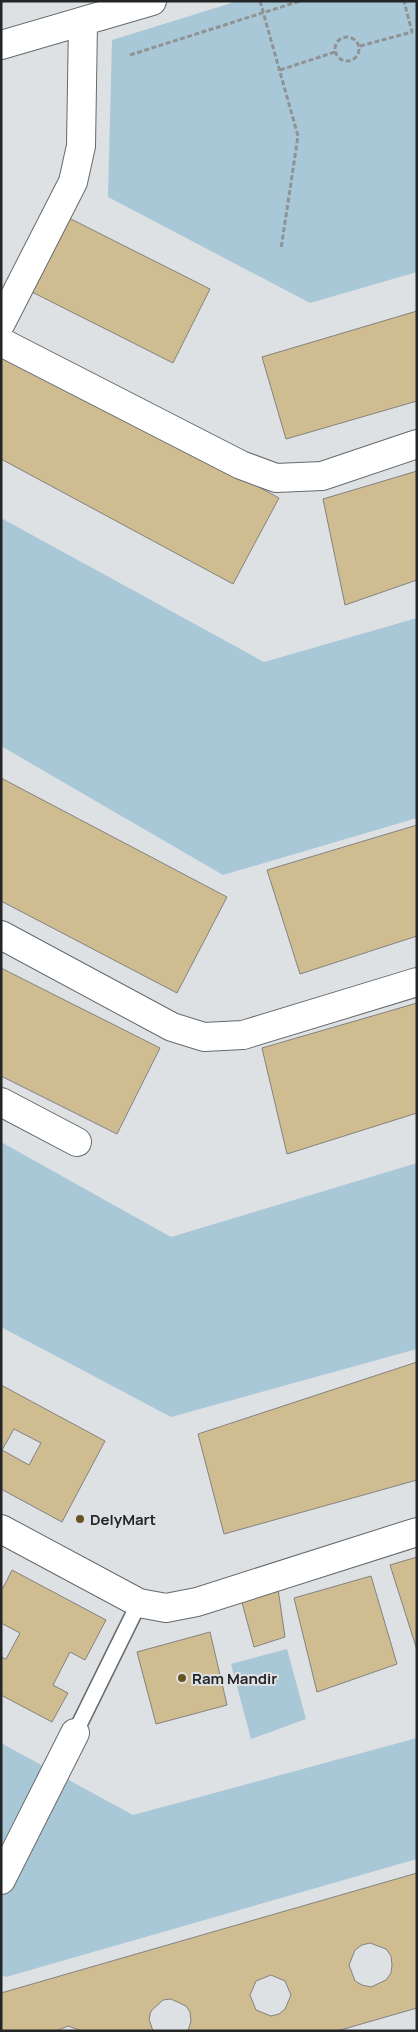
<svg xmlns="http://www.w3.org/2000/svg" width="418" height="2032" viewBox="0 0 418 2032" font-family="Manrope,sans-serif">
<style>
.green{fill:#a9c8d7}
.building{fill:#cfbd91;stroke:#84827f;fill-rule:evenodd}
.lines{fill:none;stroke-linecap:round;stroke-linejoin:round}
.lane-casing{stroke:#666a6c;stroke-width:18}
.street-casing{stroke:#666a6c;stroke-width:30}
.path{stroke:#909294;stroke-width:3;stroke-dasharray:5 2.5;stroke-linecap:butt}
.lane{stroke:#fff;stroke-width:15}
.street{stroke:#fff;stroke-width:28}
.poi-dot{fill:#665321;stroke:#dde1e3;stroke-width:2}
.labels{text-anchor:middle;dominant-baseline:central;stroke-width:4;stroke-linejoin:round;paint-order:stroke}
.poi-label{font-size:15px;font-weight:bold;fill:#242526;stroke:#dde1e3;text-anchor:start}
</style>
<rect width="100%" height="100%" fill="#dde1e3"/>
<!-- green -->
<path class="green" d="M238 1H416L417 272 310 303 108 197 112 40Z
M1 518 264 662 417 618V818L223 875 1 746Z
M1 1142 171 1237 417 1163V1349L171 1417 1 1327Z
M287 1649 306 1719 251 1739 231 1664Z
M417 1738V1859L6 1977 1 1975V1743L133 1815Z"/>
<!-- building -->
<path class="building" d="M67 217 210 289 173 363 30 291Z
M417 311V401L286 439 262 357Z
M4 350 279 498 233 584 1 459V355Z
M417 471V580L345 605 323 499Z
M1 778 227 897 177 993 1 901Z
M417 825V936L300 974 267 870Z
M1 968 160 1048 117 1134 1 1076Z
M417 1003V1113L287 1154 262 1048Z
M417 1362V1480L224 1534 198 1434Z
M1 1385 105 1441 62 1522 1 1489ZM14 1429 41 1443 29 1465 2 1450Z
M417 1557V1650L390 1565Z
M12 1570 106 1620 85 1660 70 1652 53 1685 68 1693 52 1722 1 1695V1657L6 1659 20 1633 1 1623V1587L3 1588Z
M371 1576 397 1664 317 1692 294 1598Z
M277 1582 285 1637 254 1647 240 1595Z
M210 1632 227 1705 156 1724 137 1652Z
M417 1873V2008L337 2031H188L191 2021 190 2012 186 2006 171 1999 163 2000 151 2011 149 2019 153 2031H82L68 2026 56 2031H1V1993ZM370 1943 386 1949 391 1956 392 1965 391 1973 386 1980 371 1987 362 1985 355 1981 349 1965 355 1950 362 1945ZM271 1975 285 1981 291 1995 285 2009 279 2014 271 2016 256 2010 250 1995 256 1981Z"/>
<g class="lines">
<!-- lane casing -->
<g class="lane-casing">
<path id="lane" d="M75 1733 139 1603"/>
</g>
<!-- street casing -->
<g class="street-casing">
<path id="street" d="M1 45 152 1
M1 323 73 182 81 146 83 23
M1 342 241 465 276 478 322 476 417 444
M1 935 172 1027 204 1037 243 1035 417 982
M1 1102 77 1142
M1 1529 139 1603 166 1608 197 1602 417 1532
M1 1880 75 1733"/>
</g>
<!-- path -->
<path class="path" d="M260 1 298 136 281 249
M335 49a12 12 0 1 1 24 0a12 12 0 1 1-24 0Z
M360 46 412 32 404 1
M130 55 300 1
M280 70 335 52"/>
<!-- lane -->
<use href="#lane" class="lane"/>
<!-- street -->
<use href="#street" class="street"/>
</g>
<!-- markers -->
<g class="poi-dot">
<circle cx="80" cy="1519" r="5"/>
<circle cx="182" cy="1678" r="5"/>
</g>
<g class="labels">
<!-- poi labels -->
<g class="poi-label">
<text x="90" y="1519">DelyMart</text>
<text x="192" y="1678">Ram Mandir</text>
</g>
</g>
<!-- border -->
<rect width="418" height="2032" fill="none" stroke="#242526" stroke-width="5"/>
</svg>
